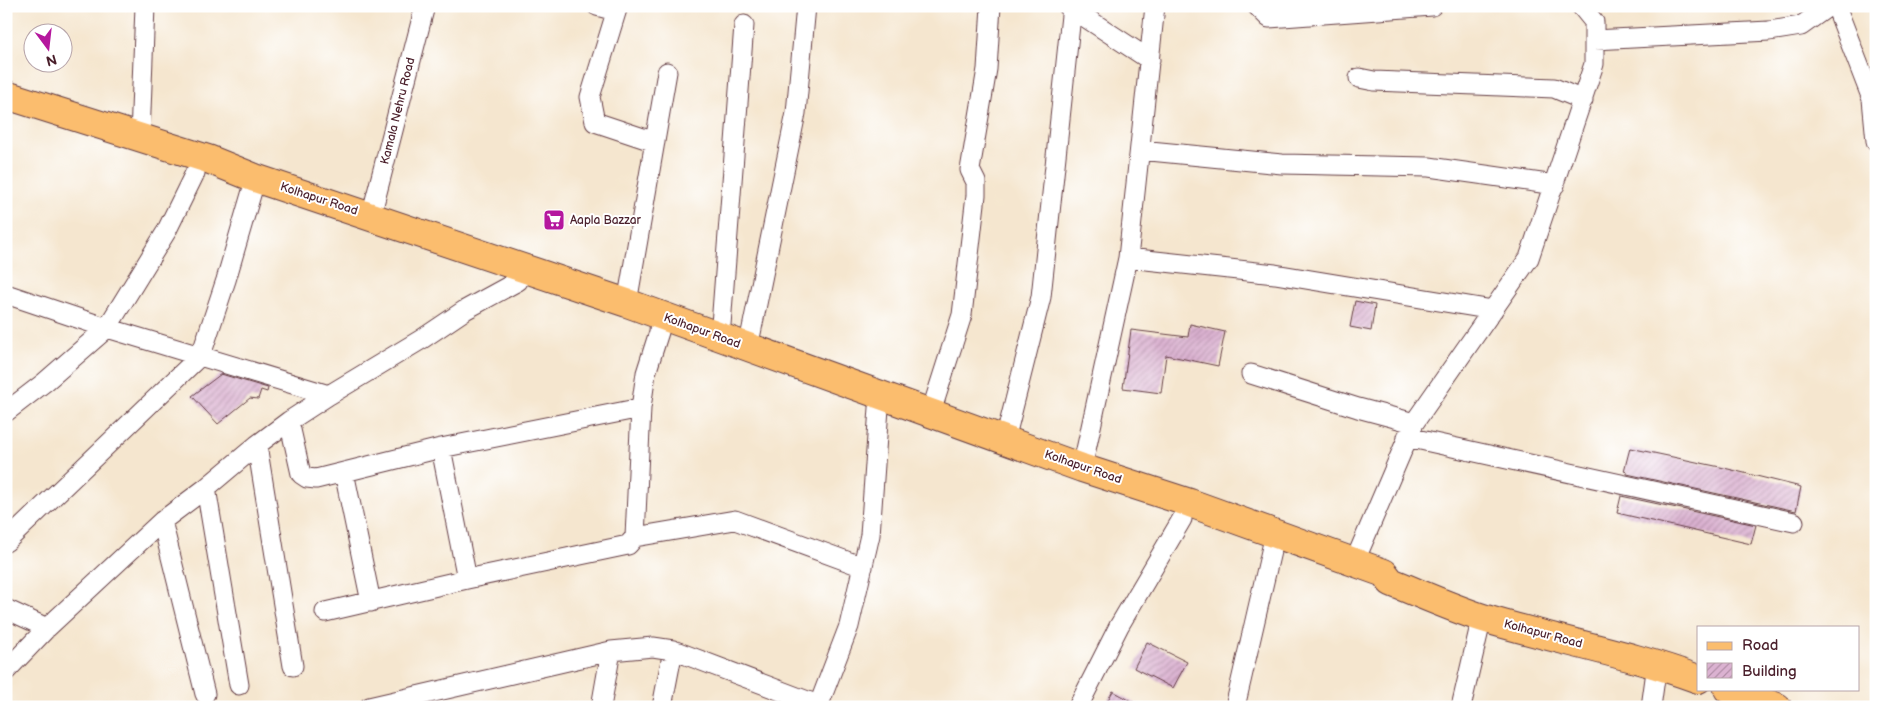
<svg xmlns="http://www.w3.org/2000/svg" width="1882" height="713" viewBox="0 0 1882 713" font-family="'Balsamiq Sans',sans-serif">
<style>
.building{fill:url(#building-hatch)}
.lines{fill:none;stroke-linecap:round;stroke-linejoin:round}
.minor-casing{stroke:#643d44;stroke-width:21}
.primary-casing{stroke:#643d44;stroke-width:30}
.minor{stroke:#fff;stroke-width:19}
.primary{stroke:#fbbd6e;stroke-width:28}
.labels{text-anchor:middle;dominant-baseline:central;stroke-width:4;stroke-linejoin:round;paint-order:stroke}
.street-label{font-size:12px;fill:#4a1f2b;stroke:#fff}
.poi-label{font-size:12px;fill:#4a1f2b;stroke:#fff;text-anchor:start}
</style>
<defs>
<pattern id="building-hatch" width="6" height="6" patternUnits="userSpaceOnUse" patternTransform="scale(1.25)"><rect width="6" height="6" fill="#dbb2d1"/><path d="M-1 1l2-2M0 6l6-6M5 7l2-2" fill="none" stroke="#b490aa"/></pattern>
</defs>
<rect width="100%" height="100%" fill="#fff"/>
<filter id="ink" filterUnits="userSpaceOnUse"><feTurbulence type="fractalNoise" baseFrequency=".02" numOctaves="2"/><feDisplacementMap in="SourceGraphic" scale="10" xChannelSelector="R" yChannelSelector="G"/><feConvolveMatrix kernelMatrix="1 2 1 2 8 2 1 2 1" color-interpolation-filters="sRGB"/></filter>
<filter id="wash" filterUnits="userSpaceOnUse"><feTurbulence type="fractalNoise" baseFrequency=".0096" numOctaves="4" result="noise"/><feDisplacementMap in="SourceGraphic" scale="20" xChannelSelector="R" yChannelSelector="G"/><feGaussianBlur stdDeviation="1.12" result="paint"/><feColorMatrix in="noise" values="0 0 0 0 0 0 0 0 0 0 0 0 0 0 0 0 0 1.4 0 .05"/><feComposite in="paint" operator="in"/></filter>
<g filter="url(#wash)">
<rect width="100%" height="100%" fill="#f5e6cf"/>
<g id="blocks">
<!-- building -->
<path class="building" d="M1355 301 1375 305 1371 331 1350 327Z
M1190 324 1225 332 1218 366 1166 355 1161 393 1123 388 1131 330 1188 337Z
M221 374 268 388 267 392 261 390 258 399 250 398 218 424 192 396Z
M1630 448 1720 467 1801 487 1796 511 1627 474V472L1624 471Z
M1621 496 1756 525 1751 544 1617 513Z
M1147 642 1187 662 1173 688 1134 668Z
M1113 691 1142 707H1104Z"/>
</g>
</g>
<g filter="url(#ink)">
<use href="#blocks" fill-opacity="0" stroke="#643d44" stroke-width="1"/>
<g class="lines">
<!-- minor casing -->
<g class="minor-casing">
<path id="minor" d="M597 6 616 11
M618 6 590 97 595 122 655 142
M1068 6 1150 60
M1257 6 1269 18 1432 6
M1836 6 1872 99 1876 141
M1594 40 1769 31 1801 26 1829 6
M1359 78 1374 81 1554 88 1583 100
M140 137 145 6
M1140 150 1282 164 1429 167 1555 185
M371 216 425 6
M1128 258 1275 274 1493 310
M6 294 107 328 329 395
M627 303 667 72
M720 338 744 25
M748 348 796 113 806 6
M1251 374 1358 408 1414 423
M6 412 45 382 107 328 166 232 195 173
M931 412 962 315 976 195V182L970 170 987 69 991 6
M289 421 301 474 307 478 316 479 441 448 641 408
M1407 437 1794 522
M1005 440 1041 297 1072 6
M257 445 293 666
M441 448 467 579
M1082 468 1128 258 1155 6
M344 472 371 602
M206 488 239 685
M162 521 205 694
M635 537 735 520 863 567
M6 542 201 355 226 280 252 191
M1354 563 1414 423 1529 258 1594 64V22L1581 6
M6 609 47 628
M325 612 467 579 628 545 635 537 641 408 646 373 659 332 660 316
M6 671 47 628 162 521 206 488 257 445 289 421 329 395 422 339 465 310 518 281
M369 707 611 651 653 647 673 650 818 705
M601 707 611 651
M662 707 673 650
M818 707 849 626 870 535 879 408
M1078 707 1119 626 1182 519
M1235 707 1275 534
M1461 707 1482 617
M1651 707 1657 664"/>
</g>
<!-- primary casing -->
<g class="primary-casing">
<path id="primary" d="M6 95 208 159 255 178 627 303 1082 468 1190 503 1384 573 1391 582C1421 594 1452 608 1483 618 1554 640 1628 653 1698 679
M1728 689 1777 707"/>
</g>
<!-- minor -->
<use href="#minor" class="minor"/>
<!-- primary -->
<use href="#primary" class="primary"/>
</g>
</g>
<!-- icons -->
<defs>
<g id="supermarket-square" transform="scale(1.125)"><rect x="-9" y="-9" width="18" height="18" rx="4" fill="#b5179e" stroke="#fff"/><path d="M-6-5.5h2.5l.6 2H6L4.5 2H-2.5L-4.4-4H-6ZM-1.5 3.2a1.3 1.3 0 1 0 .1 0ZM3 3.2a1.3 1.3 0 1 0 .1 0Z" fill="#fff"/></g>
</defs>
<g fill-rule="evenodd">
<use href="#supermarket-square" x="554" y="220"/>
</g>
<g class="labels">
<!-- street labels -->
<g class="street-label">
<text transform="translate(398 111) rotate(-76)">Kamala Nehru Road</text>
<text transform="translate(319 199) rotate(18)">Kolhapur Road</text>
<text transform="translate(702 331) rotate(20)">Kolhapur Road</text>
<text transform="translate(1083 467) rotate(19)">Kolhapur Road</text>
<text transform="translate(1543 634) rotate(15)">Kolhapur Road</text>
</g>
<!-- poi labels -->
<g class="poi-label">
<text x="570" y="220">Aapla Bazzar</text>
</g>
</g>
<!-- margin -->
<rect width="1882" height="713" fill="none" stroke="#fff" stroke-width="25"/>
<!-- legend -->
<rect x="1697" y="626" width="162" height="65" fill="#ffffff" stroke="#b7a5aa"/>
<rect x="1707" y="642" width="25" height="8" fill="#fbbd6e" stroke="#b7a5aa"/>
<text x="1742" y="650" font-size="15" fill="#4a1f2b">Road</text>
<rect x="1707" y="663" width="25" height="15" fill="url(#building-hatch)" stroke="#b7a5aa"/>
<text x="1742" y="676" font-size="15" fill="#4a1f2b">Building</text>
<!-- north arrow -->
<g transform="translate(48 48) rotate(165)"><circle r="24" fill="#ffffff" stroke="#b7a5aa"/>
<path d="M0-4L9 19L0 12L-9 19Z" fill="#b5179e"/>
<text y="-8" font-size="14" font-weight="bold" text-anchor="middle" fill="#4a1f2b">N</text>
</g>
</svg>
